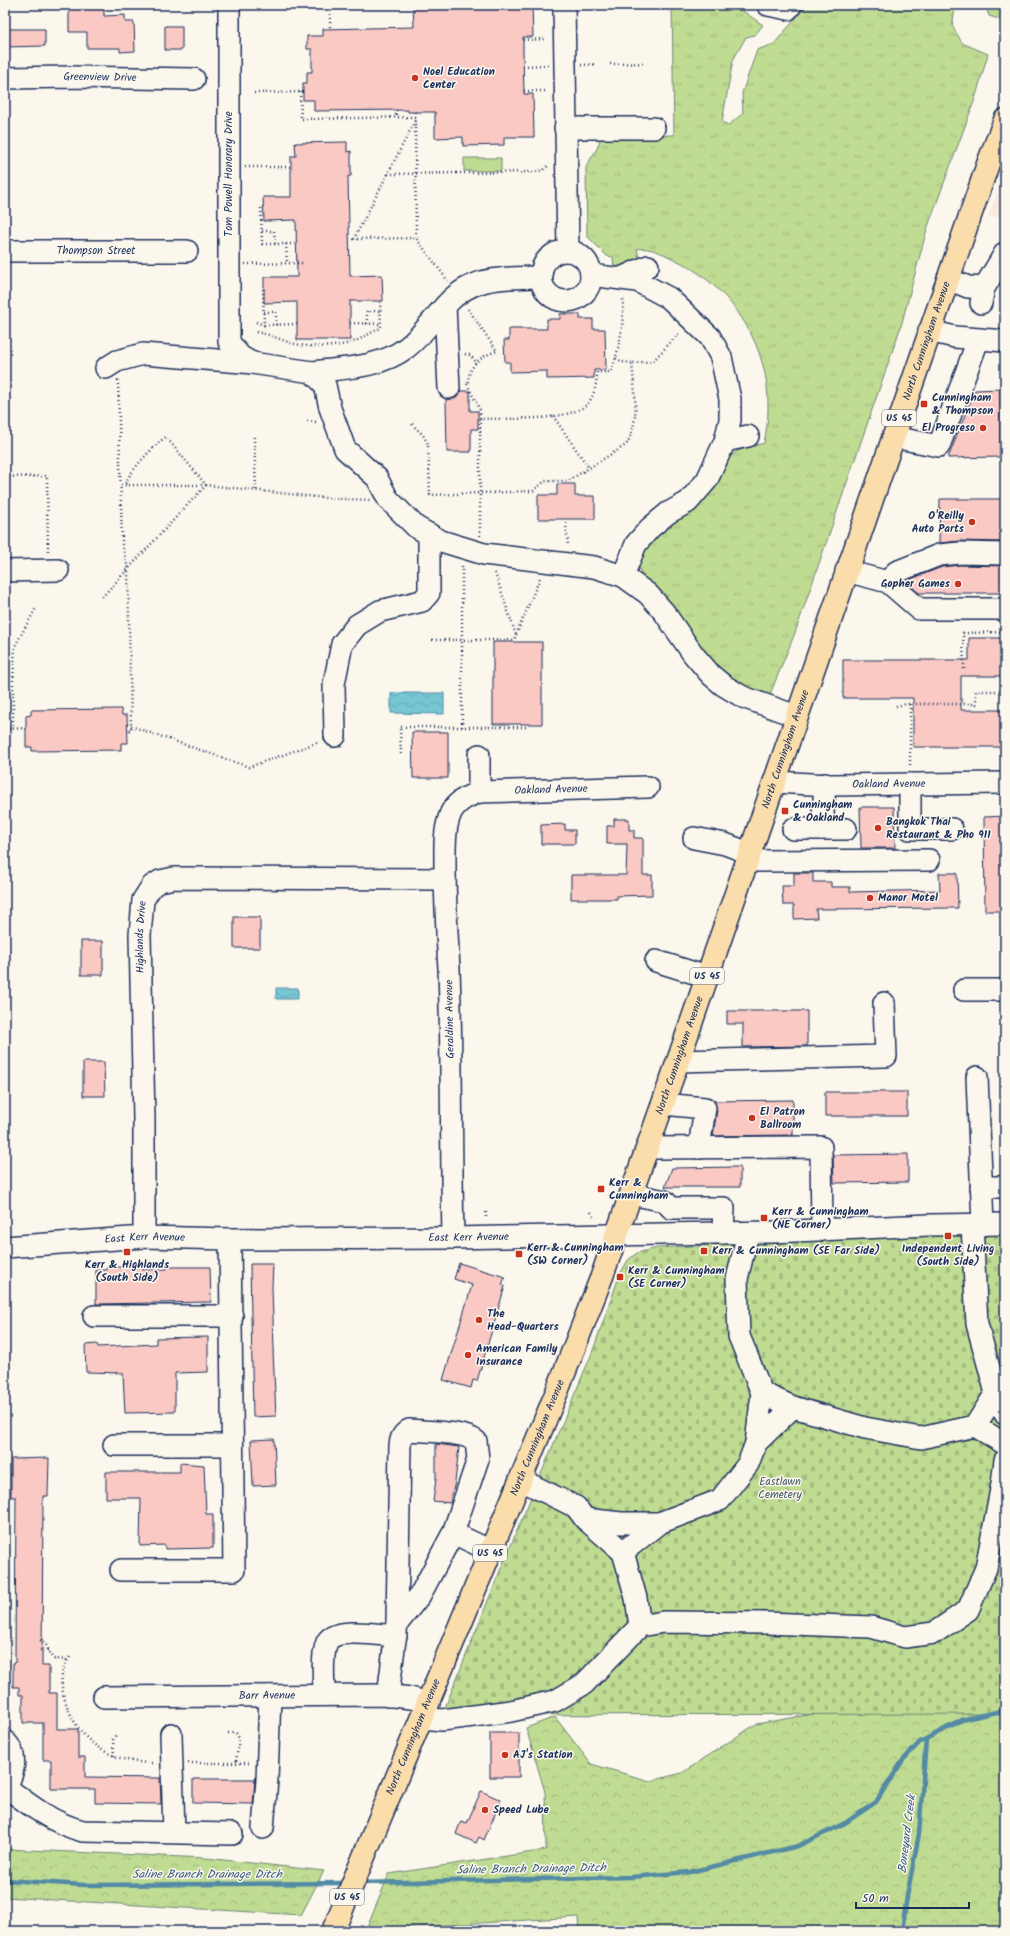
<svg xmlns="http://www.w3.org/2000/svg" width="1010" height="1936" viewBox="0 0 1010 1936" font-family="Kalam,sans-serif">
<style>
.built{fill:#fbe9e0}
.grass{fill:url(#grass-tufts);stroke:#6e8578}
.forest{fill:url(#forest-crowns);stroke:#6e8578}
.cemetery{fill:url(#cemetery-stones);stroke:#6e8578}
.garden{fill:#c0db92;stroke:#6e8578}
.water{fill:url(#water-waves);stroke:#528aa5}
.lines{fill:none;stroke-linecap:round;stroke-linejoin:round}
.stream{stroke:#528aa5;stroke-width:4.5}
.building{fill:#fac9c3;stroke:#1b2f5e}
.minor-casing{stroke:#1b2f5e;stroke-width:24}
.major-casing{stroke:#1b2f5e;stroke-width:25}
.path{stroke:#1b2f5e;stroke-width:2.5;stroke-dasharray:1 3;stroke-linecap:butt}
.minor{stroke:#fbf7ec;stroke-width:21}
.major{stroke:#faddab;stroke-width:22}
.poi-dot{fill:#c8321e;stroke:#fbf7ec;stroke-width:1.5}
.labels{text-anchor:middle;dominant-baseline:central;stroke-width:3;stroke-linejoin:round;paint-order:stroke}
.shield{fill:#fbf7ec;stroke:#5e6b89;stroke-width:1}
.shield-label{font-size:10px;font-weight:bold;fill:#1b2f5e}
.poi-label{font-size:11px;font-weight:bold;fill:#1b2f5e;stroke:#fbf7ec;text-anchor:start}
.street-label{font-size:11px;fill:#1b2f5e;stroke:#fbf7ec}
.park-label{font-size:11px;fill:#445a6b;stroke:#fbf7ec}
.water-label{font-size:12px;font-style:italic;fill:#375c81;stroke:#fbf7ec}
</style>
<defs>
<pattern id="grass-tufts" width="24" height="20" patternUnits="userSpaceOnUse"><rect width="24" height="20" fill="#c0db92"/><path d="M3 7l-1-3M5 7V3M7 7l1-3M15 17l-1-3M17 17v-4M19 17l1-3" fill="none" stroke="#a4bc80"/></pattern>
<pattern id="forest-crowns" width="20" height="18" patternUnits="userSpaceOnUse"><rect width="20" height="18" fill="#c0db92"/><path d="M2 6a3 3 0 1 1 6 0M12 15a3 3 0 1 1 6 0" fill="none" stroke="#a4bc80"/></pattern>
<pattern id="cemetery-stones" width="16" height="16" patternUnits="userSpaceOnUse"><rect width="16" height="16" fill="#c0db92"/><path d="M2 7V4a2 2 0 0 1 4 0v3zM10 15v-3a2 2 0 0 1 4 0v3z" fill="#a4bc80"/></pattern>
<pattern id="water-waves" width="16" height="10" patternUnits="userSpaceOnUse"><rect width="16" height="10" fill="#77c6d4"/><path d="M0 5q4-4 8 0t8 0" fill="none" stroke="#66aab8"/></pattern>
</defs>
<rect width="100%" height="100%" fill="#fbf7ec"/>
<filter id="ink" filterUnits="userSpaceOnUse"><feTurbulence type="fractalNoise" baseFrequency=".025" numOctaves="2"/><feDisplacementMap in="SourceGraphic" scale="8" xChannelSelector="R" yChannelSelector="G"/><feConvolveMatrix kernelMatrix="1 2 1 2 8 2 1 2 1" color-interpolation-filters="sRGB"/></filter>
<g filter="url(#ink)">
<!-- built -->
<path class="built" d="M1005 178V217H988L1000 185Z"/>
<!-- grass -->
<path class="grass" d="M672 5H737V7L763 25 755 35 746 37 733 60 722 122 729 125 743 113 742 93 757 50 774 44 807 5H956L952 25 962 43 988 54 975 99 927 229 901 326 795 633 768 699 726 678 644 582C636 565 639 558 649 542L727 459 737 451 764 443C766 432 768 421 768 409 770 348 734 290 680 262 667 256 651 246 637 249L640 262 614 268 613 257 607 256 587 236 586 168C590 156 600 150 600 136L674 135Z
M985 5H1005V14L1002 20 989 16Z"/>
<!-- forest -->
<path class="forest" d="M1005 1667V1931H579L578 1917 366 1930 389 1874 546 1850 545 1792 526 1728 555 1717 591 1764 650 1781 682 1773 756 1724 941 1692Z
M5 1849 206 1858 324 1871 301 1915 5 1897Z"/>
<!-- cemetery -->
<path class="cemetery" d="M1005 1233V1714L442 1715 500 1571 592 1353 620 1274 628 1260 637 1253 657 1248 902 1235Z"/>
<!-- garden -->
<path class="garden" d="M464 158H501V171H464Z"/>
<!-- water -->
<path class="water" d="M391 693H444V714L391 713Z
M276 988H298V999H276Z"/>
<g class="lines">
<!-- stream -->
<path class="stream" d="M5 1880 84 1885 347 1883
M361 1883 631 1877 690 1872 798 1846 845 1823 876 1802 903 1760 920 1742 962 1720 1005 1710
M902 1931 907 1896 919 1834 926 1739"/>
</g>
<!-- building -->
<path class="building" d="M413 5H532L533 37H523V55L524 94H533L534 137H504V145L463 146V137L435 138V112H408V110L314 111V100H303V83H307V72H312V49H307V36H323V29L414 27Z
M69 6H104V16L125 15V22H134L135 51 120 52V48H87V32H69Z
M165 26H182V50H165Z
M5 29H45V46L5 47Z
M347 142V152L351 151V176H348L350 276 382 275 383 301H350V340H297V302L264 303V277H297L296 220 264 221 263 197H291V156H296L295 143Z
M560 314H580V319H593V329H605L606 370H594V378L547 379V371L510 372V362H505L504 340H509V329H547V319H560Z
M1000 389V457L948 458 975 390Z
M460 391H470V411H478V429H471V452H447L446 399 455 398Z
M557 484H575V496H595V519H538V495H557Z
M940 499H1005V542L960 541 939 543Z
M960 565 1005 566V593H919L912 587 911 579 942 567Z
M969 638H1005V676H961V710H1005V747H913V698H843V660H969Z
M493 642H542V724H493Z
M121 709 122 715H127L128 743H121V750L32 751V747H26V716L31 715V710Z
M412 732H448V778H413Z
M860 807H894L895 848H861Z
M1005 816V911H985L984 817Z
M614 819H629V830H634V838H643V875H652V895L617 896V899H571V875H626L627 844H607V826H614Z
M565 824V830H575V844H541V825Z
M794 873H813V882H831V887H850V892L940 890 939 873H957L958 908 816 909 817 918 794 919V905H783L782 886H794Z
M234 917H260V948H234Z
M81 941H103V975H81Z
M727 1011H807V1046L743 1047V1024H727Z
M83 1062H104L105 1096H83Z
M825 1092H907V1116H825Z
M793 1100V1135L713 1136 717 1110 714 1101Z
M908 1154V1182L834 1183 833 1155Z
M740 1167V1187H665L672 1168Z
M459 1263 505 1277 502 1285 505 1286 477 1381 473 1380 471 1388 443 1380 472 1285 454 1279Z
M250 1264H273L272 1287 274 1350 273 1351 276 1416 253 1417Z
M107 1267H143V1270L167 1269V1267H210L211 1302 96 1304V1270H107Z
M208 1337V1372L175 1373V1412L125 1413 123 1373 86 1372 85 1345 97 1344 98 1347 156 1344V1338Z
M274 1439 276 1485 253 1486 251 1440Z
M436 1444 459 1447 455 1482 450 1503 433 1501 436 1479Z
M49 1458 48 1496H43L42 1666H49V1693H57V1729H78V1757H85V1777L160 1778 161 1804 95 1803V1789H51V1760H43V1723H23V1695H19V1687H13V1663H15L16 1497H11V1459Z
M180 1463 204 1465 206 1514H213V1548L165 1549V1545L140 1546 141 1498H106V1472H180Z
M490 1733H519V1777H490Z
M193 1779H255L253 1804 193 1803Z
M481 1791 501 1800 484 1840 479 1837 476 1843 456 1834 461 1821 467 1823Z"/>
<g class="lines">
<!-- minor casing -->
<g class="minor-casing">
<g id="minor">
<path d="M229 5V342L240 356 252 363 312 372 325 385 330 408 345 449 377 478 388 499 416 527 441 541 484 554 594 567 623 576 648 594 664 612 693 654 711 675 723 685 743 697 796 716"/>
<path d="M564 5 568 251"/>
<path d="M768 5 788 9 791 5"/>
<path id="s1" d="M5 78 71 77 194 79"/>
<path d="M565 128H654"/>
<path id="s2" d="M5 251H187"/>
<circle cx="566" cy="276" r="25"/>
<path d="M591 275 637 281 669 298 710 337 721 357 730 399V420L725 441 707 480 688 502 668 513 650 528 636 544 623 576"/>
<path d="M621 278 648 266"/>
<path d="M948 279 968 287 984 288"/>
<path d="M981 303 984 288 1005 253"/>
<path d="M445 306 449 388"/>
<path d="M929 331 955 337 1005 341"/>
<path d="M106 368 117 361 143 354 254 363"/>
<path d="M312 372C343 368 380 368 406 348 421 337 433 319 446 305 472 275 505 278 542 277"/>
<path d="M893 437 939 446 978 340"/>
<path d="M725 441 748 436"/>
<path d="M5 571 58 570"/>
<path d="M846 571 888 582 919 609H1005"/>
<path d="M888 582 896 572 939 555 960 553 1005 554"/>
<path d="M335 736 334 684 342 644 357 625 380 611 422 601 429 593V534"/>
<path d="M479 755V792"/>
<path id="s3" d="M774 782 830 785 1005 783"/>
<path d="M910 784V829H952"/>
<path d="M793 829H846"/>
<path d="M822 829 825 784"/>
<path d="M694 838 725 844 749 853"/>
<path d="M747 861 929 860"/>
<path d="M656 961 707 977"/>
<path d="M964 990H1005"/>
<path d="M678 1061 886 1056 884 1003"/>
<path d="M977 1077 983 1225"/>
<path d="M663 1104 705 1108 699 1148"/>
<path d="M648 1148 821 1147 822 1230"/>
<path d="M981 1187H1005"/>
<path d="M631 1194 665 1201 671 1208H724L723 1233"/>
<path d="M748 1233 737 1279 739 1336 762 1393 793 1407 865 1428 921 1438 975 1426 996 1393 977 1324 972 1225"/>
<path id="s4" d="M144 1237V1119L140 935 143 900 152 886 160 881 174 878 445 879"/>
<path id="s5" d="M453 1238C451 1148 452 1058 449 969 447 935 445 900 445 866 445 851 444 832 449 818 453 803 466 797 479 792L648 787"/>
<path id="s6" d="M5 1247 144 1237 230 1239 453 1238 773 1232 929 1225 1005 1224"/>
<path d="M94 1316H232"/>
<path d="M996 1393 1005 1414"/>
<path d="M975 1426 1005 1444"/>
<path d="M756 1443 793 1407"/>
<path d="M114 1445H232"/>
<path d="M521 1480 576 1507 585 1519 623 1552 636 1598 640 1626"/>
<path d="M585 1519 621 1523H659L720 1500 748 1464 756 1443 762 1393"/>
<path d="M623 1552 659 1523"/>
<path d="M121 1570H234L230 1239"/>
<path d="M397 1624 420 1595 453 1533"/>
<path d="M324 1695C324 1679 321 1657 327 1642 334 1627 381 1635 396 1636"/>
<path d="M388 1696 397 1624 400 1445C401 1437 403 1434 409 1430 427 1432 463 1431 476 1441L478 1459 453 1533 491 1551"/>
<path id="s7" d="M104 1697 383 1695 411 1698 429 1703"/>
<path d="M422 1718 442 1720 458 1718 511 1711 555 1701 584 1684 640 1626 663 1622 766 1623 871 1627 905 1637 934 1633 968 1610 986 1568 1002 1484 1005 1460"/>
<path d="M171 1734 174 1832"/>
<path d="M5 1741C18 1754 15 1773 5 1787"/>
<path d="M6 1787C29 1805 54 1824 83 1831L232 1834"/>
<path d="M263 1828 267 1780 270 1696"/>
</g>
</g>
<!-- major casing -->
<g class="major-casing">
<g id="major">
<path id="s8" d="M333 1931 558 1389 602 1276 678 1061 989 161 1005 120"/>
</g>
</g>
<!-- path -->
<path class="path" d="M330 10V28
M523 40 545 39
M610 64 646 63
M581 65 597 64
M523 66 548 65
M524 91H546
M300 92 301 119 415 117 416 238
M254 93 303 92
M396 110V117
M415 112V117
M415 121 354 239 416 238 448 281
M245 167H291
M388 174 534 172 543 170 549 165
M261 208 262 244H297
M262 231H274L275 244
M286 244 287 263
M245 264 302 263
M263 289 264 325 297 324
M468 309 497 351C481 356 468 365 468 384
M264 312H276V325
M256 322 264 325
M350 323 380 324
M367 324V311H380
M256 332C269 334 279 339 291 343 310 348 338 348 356 341 364 337 372 332 381 328L380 302
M465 354 470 355 476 362
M616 358 622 362 632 363
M118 380 122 544 128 568 131 726V730H128
M467 384 480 410V419
M553 416 589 468
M307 421 317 422
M412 424 423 435 428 444 430 495 533 491 545 481H568L626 445C641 421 634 390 632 363L653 361 680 332
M254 437 256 491
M5 477 47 476 48 554
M121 485H206L326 498 370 500
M566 523 568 546
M480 536V419C506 418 564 422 585 406 594 399 597 383 597 372H611C620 347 624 323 623 297
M462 566V727
M495 573 516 635
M102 597 206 485 166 437C156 443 127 474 125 485
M432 640H514L540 578
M964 669 963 633 1005 632
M910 704V767
M896 706 907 704H976V691H1005
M131 726 249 767 319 742
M5 729 26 728
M13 729V680L15 646 36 608
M401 754 400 727H528
M486 1212V1220
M591 1212 593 1216
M40 1640C49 1643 47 1653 54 1659L68 1660
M40 1650H49
M70 1657C60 1671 60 1681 64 1697 77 1742 110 1763 155 1763
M228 1733H236L239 1738 236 1763
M114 1756 113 1740 116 1734
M188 1763H249"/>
<!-- minor -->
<use href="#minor" class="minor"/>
<!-- major -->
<use href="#major" class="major"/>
</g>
</g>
<!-- markers -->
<g class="poi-dot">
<circle cx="415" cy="78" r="4"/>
<rect x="920" y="400" width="8" height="8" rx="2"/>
<circle cx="983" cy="428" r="4"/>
<circle cx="972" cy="522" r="4"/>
<circle cx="958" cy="584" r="4"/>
<rect x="781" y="807" width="8" height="8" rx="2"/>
<circle cx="878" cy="828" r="4"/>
<circle cx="870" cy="898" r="4"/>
<circle cx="752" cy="1118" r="4"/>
<rect x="597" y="1185" width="8" height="8" rx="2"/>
<rect x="760" y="1214" width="8" height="8" rx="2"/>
<rect x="944" y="1232" width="8" height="8" rx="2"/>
<rect x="700" y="1247" width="8" height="8" rx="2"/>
<rect x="123" y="1248" width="8" height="8" rx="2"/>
<rect x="515" y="1250" width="8" height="8" rx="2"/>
<rect x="616" y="1273" width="8" height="8" rx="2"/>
<circle cx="479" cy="1320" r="4"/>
<circle cx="468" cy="1355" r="4"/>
<circle cx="505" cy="1755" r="4"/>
<circle cx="485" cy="1810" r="4"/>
</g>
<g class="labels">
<!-- shield labels -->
<g class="shield">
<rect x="882" y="410" width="34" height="16" rx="3"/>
<rect x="690" y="968" width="34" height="16" rx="3"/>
<rect x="473" y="1545" width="34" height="16" rx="3"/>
<rect x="330" y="1889" width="34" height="16" rx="3"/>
</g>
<g class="shield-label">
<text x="899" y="418">US 45</text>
<text x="707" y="976">US 45</text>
<text x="490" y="1553">US 45</text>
<text x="347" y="1897">US 45</text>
</g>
<!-- poi labels -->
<g class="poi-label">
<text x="423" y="72">Noel Education<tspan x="423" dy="13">Center</tspan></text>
<text x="932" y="398">Cunningham<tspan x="932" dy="13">&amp; Thompson</tspan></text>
<text x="975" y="428" text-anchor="end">El Progreso</text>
<text x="964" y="516" text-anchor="end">O'Reilly<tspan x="964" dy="13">Auto Parts</tspan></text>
<text x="950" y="584" text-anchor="end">Gopher Games</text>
<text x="793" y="805">Cunningham<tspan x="793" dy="13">&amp; Oakland</tspan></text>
<text x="886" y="822">Bangkok Thai<tspan x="886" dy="13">Restaurant &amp; Pho 911</tspan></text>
<text x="878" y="898">Manor Motel</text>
<text x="760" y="1112">El Patron<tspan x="760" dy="13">Ballroom</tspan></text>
<text x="609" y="1183">Kerr &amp;<tspan x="609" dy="13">Cunningham</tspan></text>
<text x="772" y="1212">Kerr &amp; Cunningham<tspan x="772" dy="13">(NE Corner)</tspan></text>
<text x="527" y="1248">Kerr &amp; Cunningham<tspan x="527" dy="13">(SW Corner)</tspan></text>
<text x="948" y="1249" text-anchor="middle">Independent Living<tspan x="948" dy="13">(South Side)</tspan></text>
<text x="712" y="1251">Kerr &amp; Cunningham (SE Far Side)</text>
<text x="127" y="1265" text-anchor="middle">Kerr &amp; Highlands<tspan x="127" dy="13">(South Side)</tspan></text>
<text x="628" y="1271">Kerr &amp; Cunningham<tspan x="628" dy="13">(SE Corner)</tspan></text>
<text x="487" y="1314">The<tspan x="487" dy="13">Head-Quarters</tspan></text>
<text x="476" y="1349">American Family<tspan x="476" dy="13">Insurance</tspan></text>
<text x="513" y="1755">AJ's Station</text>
<text x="493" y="1810">Speed Lube</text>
</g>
<!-- street labels -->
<g class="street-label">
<text stroke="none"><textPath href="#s1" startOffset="95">Greenview Drive</textPath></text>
<text transform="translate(229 174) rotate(-90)">Tom Powell Honorary Drive</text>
<text stroke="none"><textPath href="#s2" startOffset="91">Thompson Street</textPath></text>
<text stroke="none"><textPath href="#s8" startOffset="1698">North Cunningham Avenue</textPath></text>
<text stroke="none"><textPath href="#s8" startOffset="1266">North Cunningham Avenue</textPath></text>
<text stroke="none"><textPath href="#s3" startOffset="115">Oakland Avenue</textPath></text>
<text stroke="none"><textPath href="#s5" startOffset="534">Oakland Avenue</textPath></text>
<text stroke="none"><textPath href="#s4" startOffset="300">Highlands Drive</textPath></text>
<text transform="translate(450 1019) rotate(-91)">Geraldine Avenue</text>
<text stroke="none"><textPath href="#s8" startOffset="942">North Cunningham Avenue</textPath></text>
<text stroke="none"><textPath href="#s6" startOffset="464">East Kerr Avenue</textPath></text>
<text stroke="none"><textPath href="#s6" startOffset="140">East Kerr Avenue</textPath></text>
<text stroke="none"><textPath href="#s8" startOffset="534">North Cunningham Avenue</textPath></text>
<text stroke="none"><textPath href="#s7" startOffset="163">Barr Avenue</textPath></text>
<text stroke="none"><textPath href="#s8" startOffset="210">North Cunningham Avenue</textPath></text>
</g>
<!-- park labels -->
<g class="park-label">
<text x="780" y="1482">Eastlawn<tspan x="780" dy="13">Cemetery</tspan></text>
</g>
<!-- water labels -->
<g class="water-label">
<text transform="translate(907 1834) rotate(-83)">Boneyard Creek</text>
<text transform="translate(531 1869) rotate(-1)">Saline Branch Drainage Ditch</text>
<text x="207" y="1874">Saline Branch Drainage Ditch</text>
</g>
</g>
<!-- margin -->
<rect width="1010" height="1936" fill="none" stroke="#fbf7ec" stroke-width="20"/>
<rect x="10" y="10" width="990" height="1916" fill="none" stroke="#1b2f5e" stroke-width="1.5" filter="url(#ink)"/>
<!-- scale -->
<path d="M856 1902v6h113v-6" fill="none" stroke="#1b2f5e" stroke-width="2"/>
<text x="862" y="1902" font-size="12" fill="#1b2f5e" stroke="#fbf7ec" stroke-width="3" paint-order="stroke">50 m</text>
</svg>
